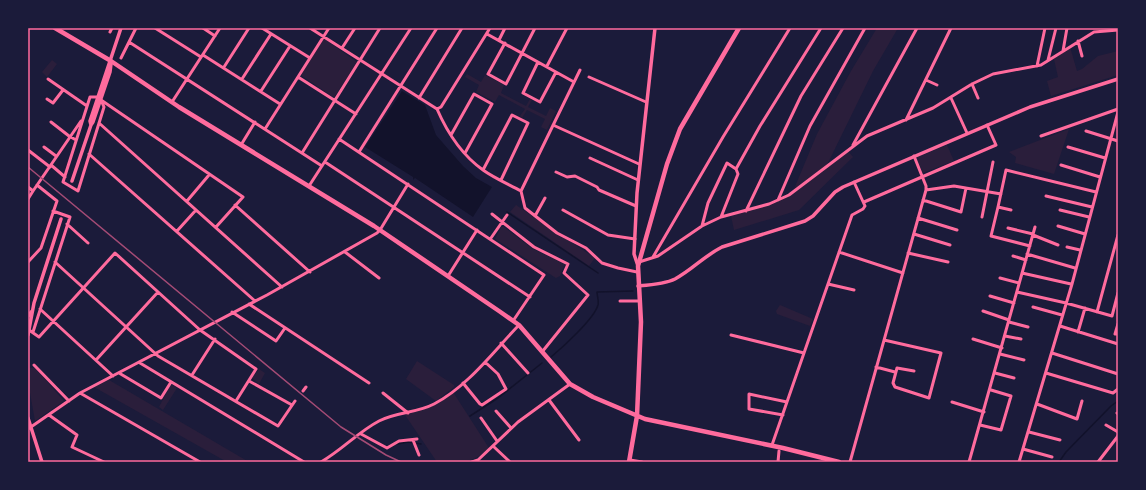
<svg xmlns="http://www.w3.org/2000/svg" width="1146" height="490" viewBox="0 0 1146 490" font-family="Figtree,sans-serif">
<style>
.green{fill:#2a1e3b}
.water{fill:#12122b}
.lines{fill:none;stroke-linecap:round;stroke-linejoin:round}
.stream{stroke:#12122b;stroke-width:1.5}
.minor{stroke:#ff6b9d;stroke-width:3}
.tertiary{stroke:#ff6b9d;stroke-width:3.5}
.primary{stroke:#ff6b9d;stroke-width:4.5}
.rail{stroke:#a44b75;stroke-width:1.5}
.neatline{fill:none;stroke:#ff6b9d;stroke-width:1.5}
</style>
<rect width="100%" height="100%" fill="#1b1b3a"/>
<!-- green -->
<path class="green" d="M877 28H898L873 71 827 165 794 189 817 134 851 71Z
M323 40H326L357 62 335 96 333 97 302 76V72Z
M1070 47 1077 71 1082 69 1098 56 1118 51V75L1051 96 1047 81 1058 77 1054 59Z
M52 60 57 64 47 77 42 72Z
M467 74 481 82 485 75 504 85 501 93 526 106 530 99 532 100 528 107 546 116 550 108 556 111 547 130 541 127 545 119 527 110 522 118 520 116 525 109 499 95 495 102 476 92 479 85 465 77Z
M1069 129 1054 174 1015 163 1016 157 1009 152Z
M947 145 954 161 923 173 917 159 918 157Z
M848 151 853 157 799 210 734 230 731 216 781 200 793 193Z
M516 205 595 258 589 266 510 212Z
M501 227H504L533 249 565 264 560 276 556 278 495 239Z
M780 305 813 319 810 326 777 314 776 311Z
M417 361 454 385V387L436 401 406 379Z
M29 368H35L64 401 35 421 29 387Z
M259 369 265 373 259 384 252 378Z
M109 380 249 462H227L94 387Z
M172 385 177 388 163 410 159 407 170 386Z
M453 392 489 448C472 465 460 462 437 462L405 415 427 408Z"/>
<!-- water -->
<path class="water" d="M402 91 425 105 436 135 463 166 476 178 492 187 473 217 415 178 413 180V177L365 147Z"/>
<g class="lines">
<!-- stream -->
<path class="stream" d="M507 212 598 273
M551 357C563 347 594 319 598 305 599 301 597 295 597 292L633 291
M470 416 498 398 542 363
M397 444 408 442 421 444
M1059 462 1066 452 1111 406 1118 401"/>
<!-- minor -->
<path class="minor" d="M155 28 201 57
M203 28 215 36
M262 28 310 58
M310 28 437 109C447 132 462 155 483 170 494 178 508 184 521 191L580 70
M110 32 112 28
M487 34 574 82
M499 40 505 28
M1078 41 1082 56
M129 42 322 166
M505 43 488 74 506 84 535 28
M342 48 355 28
M1063 51 1067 28
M203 55 280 104
M121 58 136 28
M1048 60 1056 28
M538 62 523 93 540 102 556 72
M547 66 567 28
M1037 66 1045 28
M224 67 249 28
M298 77 356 114
M589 77 646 102
M48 79 87 106
M242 79 271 34
M926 80 937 85
M972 84 978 98
M261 91 290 46
M98 97H90L63 182 78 191 104 107 101 100
M419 98 462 28
M951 98 967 133
M47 99 53 103 63 90
M101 100 243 197 216 227
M172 102 220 28
M437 109 441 107 490 28
M906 120 951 28
M51 122 69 136 76 140
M99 123 282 287
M553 125 639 164
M265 129 329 28
M1086 131 1118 141
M451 135 474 94 492 104 465 153
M1041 136 1118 109
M339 139 544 275 513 321
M241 145 255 122
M853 145 917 28
M44 147 56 156
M1068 147 1105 158
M28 150 50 167
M359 152 437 28
M302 153 380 28
M89 154 255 301
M590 158 638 180
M325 162 530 297
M51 165 65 177
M1061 165 1100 177
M483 170 512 115 528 123 501 180
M556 172 567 177 575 176 597 187 599 190 636 206
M309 186 411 28
M28 187 33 191 28 199
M926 190 954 186 1001 194
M33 191 81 121
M521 191 525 208 557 233 586 248 602 263 618 268 637 272
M1046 196 1092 207
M778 200 810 126 865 28
M923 200 961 212 966 188
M187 201 209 175
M864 202 996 145 987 125
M235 205 310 272
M998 207 991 236 1030 246
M563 210 608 235 635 239
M1011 210 998 207 1006 170 1096 192
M1060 210 1089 217
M746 211 801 96 843 28
M492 214 534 247 568 264 564 273 588 295 542 352
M535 216 545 198
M721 217 738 174 736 169
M982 217 993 162
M918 218 957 230
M67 224 88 243
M702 226 708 203 727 163 736 169 760 126 821 28
M1058 226 1085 234
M1008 228 1033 234
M177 231 196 210
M914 234 950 245
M1033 235 1058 245
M491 238 507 215
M1067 247 1080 250
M345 252 379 278
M839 252 903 273
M908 253 948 262
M1027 254 1075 268
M1013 256 1026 260
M653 257 723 137 790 28
M28 262 41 248 57 201 37 185
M55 262 158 356 278 426 295 401
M639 262 658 256 702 226 721 217 769 204 789 195 867 136 933 108 972 84 993 74 1041 65 1094 32 1118 30
M1022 273 1071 284
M448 276 477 230
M1000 278 1019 283
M828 284 854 290
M1017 292 1066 303 1112 316 1118 293
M990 296 1014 303
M620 301H640
M249 304 369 383
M1033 307 1062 315
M40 309 113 376
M983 311 1009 320
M232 312 276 341 285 328
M1097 312 1118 235
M1009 322 1028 327
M1118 324 1115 334H1118
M1060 326 1118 344
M29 330 39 337 115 253 200 330 256 369 236 401
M33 332 70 217 53 211
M1078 332 1085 308
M731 335 804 353
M1005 336 1021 339
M973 339 1002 348
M884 340 941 353 929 398 895 387 893 383 897 368 914 371
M501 343 528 373
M1052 353 1118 374
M1000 354 1024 360
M96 360 158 292
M140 363 304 462
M34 365 69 401
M876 367 895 372
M119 373 161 398 171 382
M995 373 1014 378
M1046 373 1113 393 1118 389
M192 375 215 339
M249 381 292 405
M463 383 480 404 482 405 506 389 498 374 485 362
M303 391 306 387
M80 393 200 462
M383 393 408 413
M549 400 579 440
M952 402 984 412
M1037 404 1077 419 1082 401
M496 411 511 428
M1117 413 1118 414
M49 415 77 435 72 447 104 462
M783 415 749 409V394L787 402
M481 418 497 441
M980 425 1001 430 1011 396 991 390
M1106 425 1118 432
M28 429 80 393 267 295 377 233 380 230 408 184
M1029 432 1060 440
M361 434 387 448 399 441 417 439
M413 440 419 455
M772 445 852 215 863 209 865 206 854 182
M493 446 510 462
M1023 449 1052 457
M630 460 642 462
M321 462C342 450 358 432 379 421 396 412 417 413 434 404 468 386 493 352 519 325
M472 462 478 460 518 422 570 384
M778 462 779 451
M850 462 926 190V186L914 156
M969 462 1035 227
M1019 462 1072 284 1118 112
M1098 462 1118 436"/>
<!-- tertiary -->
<path class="tertiary" d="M91 125 93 122 110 72 111 64
M72 181 91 125 90 121 121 28
M638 266 634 254 637 193 655 28
M638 286C650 285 665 284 675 279 692 270 704 256 722 247L805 221 813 216 835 192 843 187 1030 107 1118 79
M28 316 32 311
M28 335 34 303 61 219
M28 418 42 462"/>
<!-- primary -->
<path class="primary" d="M55 28 111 61 179 107 374 226 499 311 519 325 570 384 593 397 645 419 783 448 839 462
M629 462 637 416 641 322 638 266 667 164 680 129 739 28"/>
<!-- rail -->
<path class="rail" d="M28 167 341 427 386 455 401 462"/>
</g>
<!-- border -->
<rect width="1146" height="490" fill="none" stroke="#1b1b3a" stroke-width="58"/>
<rect x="29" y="29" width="1088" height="432" class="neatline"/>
</svg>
